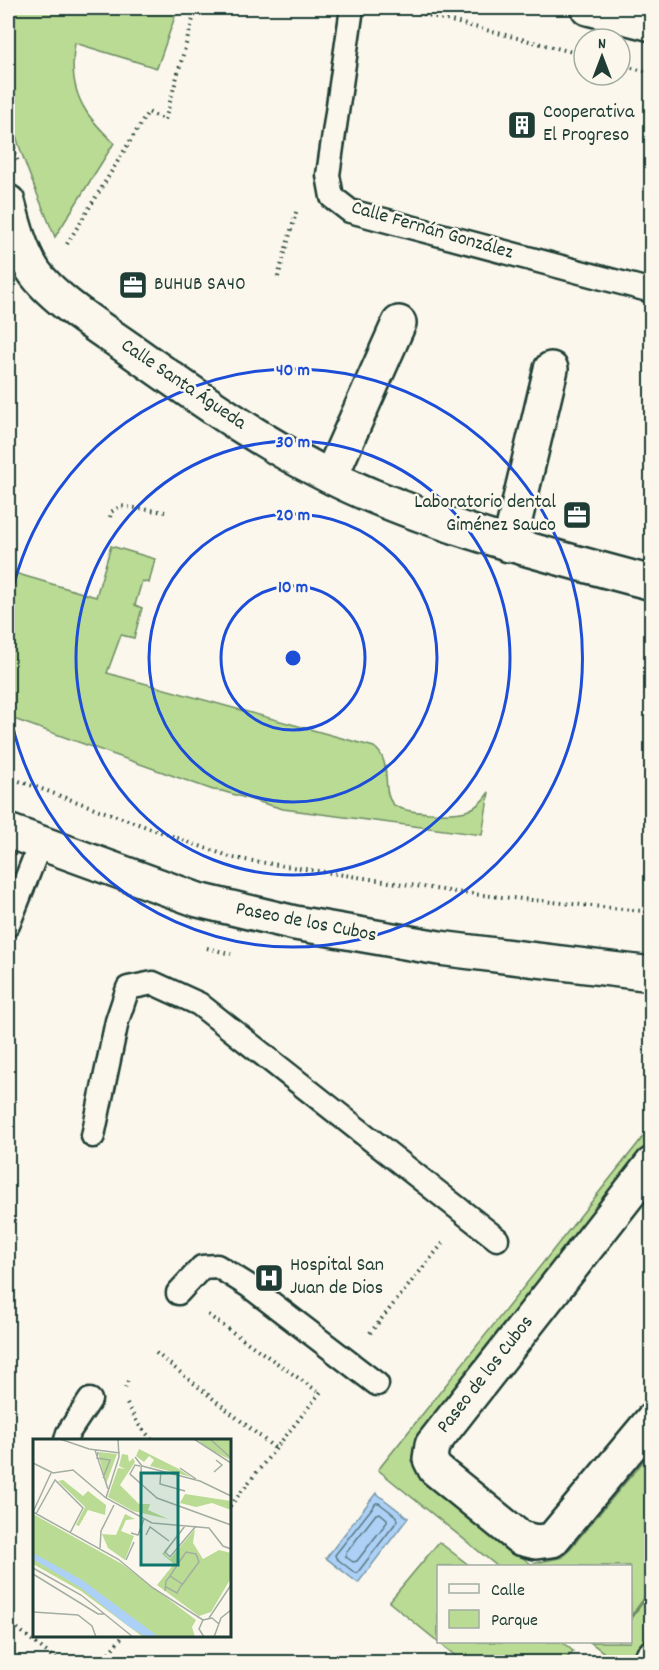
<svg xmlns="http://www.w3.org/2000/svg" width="659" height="1670" viewBox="0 0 659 1670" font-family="Dekko,sans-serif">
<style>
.green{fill:#badb94;stroke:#6c8c64;stroke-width:1.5}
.water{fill:#add1f6;stroke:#7496a8;stroke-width:1.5}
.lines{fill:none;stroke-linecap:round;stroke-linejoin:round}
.shore{stroke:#587882;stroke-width:1.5}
.service-casing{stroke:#1f3d34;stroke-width:27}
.minor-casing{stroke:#1f3d34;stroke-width:38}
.path{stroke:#1f3d34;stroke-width:4;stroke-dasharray:1.5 4.5;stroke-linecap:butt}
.service{stroke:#fbf7ec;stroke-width:22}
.minor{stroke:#fbf7ec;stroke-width:33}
.ring{fill:none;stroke:#1d4ed8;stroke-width:3}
.labels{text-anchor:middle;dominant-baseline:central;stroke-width:5;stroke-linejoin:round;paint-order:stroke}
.poi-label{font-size:20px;fill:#1f3d34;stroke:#fbf7ec;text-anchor:start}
.street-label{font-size:20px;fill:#1f3d34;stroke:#fbf7ec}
.inset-road{fill:none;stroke:#a3ada2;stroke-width:1.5}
.view{fill:#0f766e;fill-opacity:0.15;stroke:#0f766e;stroke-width:3}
.inset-edge{fill:none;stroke:#1f3d34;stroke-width:3}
.centre{fill:#1d4ed8;stroke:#fbf7ec;stroke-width:3}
.ring-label{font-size:18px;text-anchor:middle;font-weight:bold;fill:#1d4ed8;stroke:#fbf7ec;stroke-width:5;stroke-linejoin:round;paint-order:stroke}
</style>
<rect width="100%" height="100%" fill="#fbf7ec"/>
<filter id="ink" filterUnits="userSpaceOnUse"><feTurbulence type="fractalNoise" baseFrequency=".0167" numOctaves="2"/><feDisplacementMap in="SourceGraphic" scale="12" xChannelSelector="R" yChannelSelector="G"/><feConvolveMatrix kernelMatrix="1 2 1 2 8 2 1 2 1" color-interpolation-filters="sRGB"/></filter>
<g filter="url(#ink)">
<!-- green -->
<path class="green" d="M8 8H178L157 68 75 43C71 66 73 91 86 111 93 123 105 133 114 143L55 237C38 196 12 139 8 96 5 67 8 36 8 8Z
M111 546 155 559 149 583 142 581 135 605 142 608 134 638 121 635 107 673 374 747C393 761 381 789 392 803 402 815 455 815 469 810 478 806 484 800 489 792L482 835 283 809 222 791 213 790 8 717V571L96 597Z
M651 1127V1148L417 1448 467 1515 531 1564 563 1557 651 1452V1589L631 1616 630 1566H497L378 1470Z
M439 1542 470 1566H438V1642H562L573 1651 564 1662H463L389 1602Z
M651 1592V1662H595L603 1652 590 1642H630L631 1618Z"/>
<!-- water -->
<path class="water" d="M376 1493 408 1518 358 1583 326 1558Z"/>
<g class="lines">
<!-- shore -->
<path class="shore" d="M376 1503H379L397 1517 398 1520 358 1572 355 1573 336 1558 335 1555Z
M380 1513 387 1519V1522L357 1561 353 1562 346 1557V1553L376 1514Z"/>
<!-- service casing -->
<g class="service-casing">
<path id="service" d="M352 8 328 175 332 197 350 211 652 291
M8 925 40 844
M93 1136 117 1021 128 988 153 983 199 1004 497 1239
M178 1293 202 1267 217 1266 249 1286 377 1384
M66 1440 68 1433 90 1400
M642 1662 652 1650"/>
</g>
<!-- minor casing -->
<g class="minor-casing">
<path id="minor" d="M588 8 652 24
M8 202C14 225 20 249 33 270 51 298 103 330 131 350 208 405 287 461 375 497 464 534 558 558 652 583
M331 476 399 323
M509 545 551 369
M8 831 198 900 295 923 439 948 652 974
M652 1164 432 1445 430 1459 435 1469 520 1538 536 1542 552 1540 652 1420"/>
</g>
<!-- path -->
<path class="path" d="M400 8 584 55
M620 65 652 73
M8 124 18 163
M67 244 148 112 165 120 196 8
M278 277 297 209
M110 517 111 512 121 506 165 512
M8 777 233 858 462 893 652 912
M207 948 231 954
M208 1315 320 1393
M370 1333 443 1243
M156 1353 276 1449
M125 1388 129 1378
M127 1404 139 1425 152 1440
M230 1506 323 1389
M8 1621 59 1662
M101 1662 123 1636"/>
<!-- service -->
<use href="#service" class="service"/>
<!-- minor -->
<use href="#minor" class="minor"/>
</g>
</g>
<!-- distance rings -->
<g class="ring">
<circle cx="293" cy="658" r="72"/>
<circle cx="293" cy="658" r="144"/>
<circle cx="293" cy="658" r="217"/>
<path d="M8 613A289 289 0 1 1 8 703"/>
</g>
<!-- icons -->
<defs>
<g id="building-square" transform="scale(1.5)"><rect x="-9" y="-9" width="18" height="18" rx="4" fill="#1f3d34" stroke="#fbf7ec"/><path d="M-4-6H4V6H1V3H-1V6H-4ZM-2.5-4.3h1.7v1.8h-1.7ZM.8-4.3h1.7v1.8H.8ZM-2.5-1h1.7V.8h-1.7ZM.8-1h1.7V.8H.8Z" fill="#fff"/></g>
<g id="office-square" transform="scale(1.5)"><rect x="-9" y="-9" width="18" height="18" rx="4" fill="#1f3d34" stroke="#fbf7ec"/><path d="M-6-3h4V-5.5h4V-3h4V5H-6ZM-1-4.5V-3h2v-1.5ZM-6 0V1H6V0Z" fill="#fff"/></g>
<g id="hospital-square" transform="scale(1.5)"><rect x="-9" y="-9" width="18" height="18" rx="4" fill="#1f3d34" stroke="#fbf7ec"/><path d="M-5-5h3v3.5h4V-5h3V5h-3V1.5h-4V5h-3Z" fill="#fff"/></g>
</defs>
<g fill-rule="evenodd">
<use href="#building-square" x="522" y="125"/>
<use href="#office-square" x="133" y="285"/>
<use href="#office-square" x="577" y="515"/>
<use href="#hospital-square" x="269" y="1278"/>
</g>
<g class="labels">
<!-- poi labels -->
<g class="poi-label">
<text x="543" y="113">Cooperativa<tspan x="543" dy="23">El Progreso</tspan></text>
<text x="154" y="285">BUHUB SA40</text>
<text x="556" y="503" text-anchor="end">Laboratorio dental<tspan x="556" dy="23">Giménez Sauco</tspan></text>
<text x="290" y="1266">Hospital San<tspan x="290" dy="23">Juan de Dios</tspan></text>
</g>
<!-- street labels -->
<g class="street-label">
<text transform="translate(432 231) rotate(16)">Calle Fernán González</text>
<text transform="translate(183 385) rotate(34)">Calle Santa Águeda</text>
<text transform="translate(306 923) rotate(11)">Paseo de los Cubos</text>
<text transform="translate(486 1375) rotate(-52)">Paseo de los Cubos</text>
</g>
</g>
<!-- overview -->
<g transform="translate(33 1439)">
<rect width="198" height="198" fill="#fbf7ec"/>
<path d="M165 0H198V21L172 8ZM106 10 146 30 158 38 117 27 121 21 116 17 111 23 103 17ZM65 13 84 15 73 45ZM89 15 95 16 96 23 100 19 102 23 87 46 106 65H117L115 71 135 80 100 72 75 58 85 29 92 30 86 27ZM30 41 50 57 55 52 73 66 72 76 55 71 46 87 43 86 52 68 25 42ZM152 55 198 62V71L179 64 163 68 147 64ZM0 75 89 125 163 181 159 188 162 198H110L48 152 0 125ZM92 75 102 80 93 81 88 92 101 97 92 121 75 109 69 95 83 96ZM149 90 132 115 137 120 162 90 160 104 170 120 186 111 198 114V139L178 173 166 177 124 146 141 125 129 115Z" fill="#badb94"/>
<path d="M0 114 49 141 126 198H113L95 187 48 149 0 120Z" fill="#add1f6"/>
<path class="inset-road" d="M27 0 56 10 87 14M85 0 86 18 73 59 119 84 176 89 190 107 198 110M161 0 198 24M177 0 198 19M62 11 75 50M65 13 64 19 77 21 70 39M102 18 109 27 167 42 198 57M0 24 20 34 40 31 73 59M107 27 102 26 97 35 124 59 198 86M108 27 109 47M147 29 163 40M128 31 127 45 152 52M181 33 189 26 183 21M0 73 85 120 120 149 170 181M0 73 18 34M3 75 22 41 50 69 37 94M152 87 132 113 137 118 163 87M98 94 105 96 111 80M113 96 117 88 136 102M67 109 68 92 81 66M93 121 101 103M0 129 48 156 100 198M0 135 65 175H71M137 137 153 113 163 115 166 123 149 146M132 152 133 142 137 137 149 145 144 154 133 148M0 173 45 176 59 187 63 198M176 179 198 146M171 198 166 190 170 181 179 179 186 185M181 198 188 179 198 171"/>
<path class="view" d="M108 34H145V126H108Z"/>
<rect width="198" height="198" class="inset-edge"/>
</g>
<circle cx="293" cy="658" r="9" class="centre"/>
<g class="ring-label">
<text x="293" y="375">40 m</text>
<text x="293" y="447">30 m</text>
<text x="293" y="520">20 m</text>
<text x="293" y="592">10 m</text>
</g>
<!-- margin -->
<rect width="659" height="1670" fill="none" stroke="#fbf7ec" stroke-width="30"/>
<rect x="15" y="15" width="629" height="1640" fill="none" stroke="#1f3d34" stroke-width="2" filter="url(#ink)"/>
<!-- legend -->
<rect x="437" y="1565" width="195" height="78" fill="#fbf7ec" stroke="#a3ada2" stroke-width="1.5"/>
<rect x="449" y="1584" width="30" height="9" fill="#fbf7ec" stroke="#a3ada2" stroke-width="1.5"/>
<text x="491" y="1595" font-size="18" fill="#1f3d34">Calle</text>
<rect x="449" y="1610" width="30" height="18" fill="#badb94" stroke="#a3ada2" stroke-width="1.5"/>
<text x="491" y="1625" font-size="18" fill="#1f3d34">Parque</text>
<!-- north arrow -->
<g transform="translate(602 57)"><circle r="28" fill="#fbf7ec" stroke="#a3ada2" stroke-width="1.5"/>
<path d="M0-4.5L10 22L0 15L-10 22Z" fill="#1f3d34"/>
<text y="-9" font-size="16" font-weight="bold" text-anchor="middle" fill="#1f3d34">N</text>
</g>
</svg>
